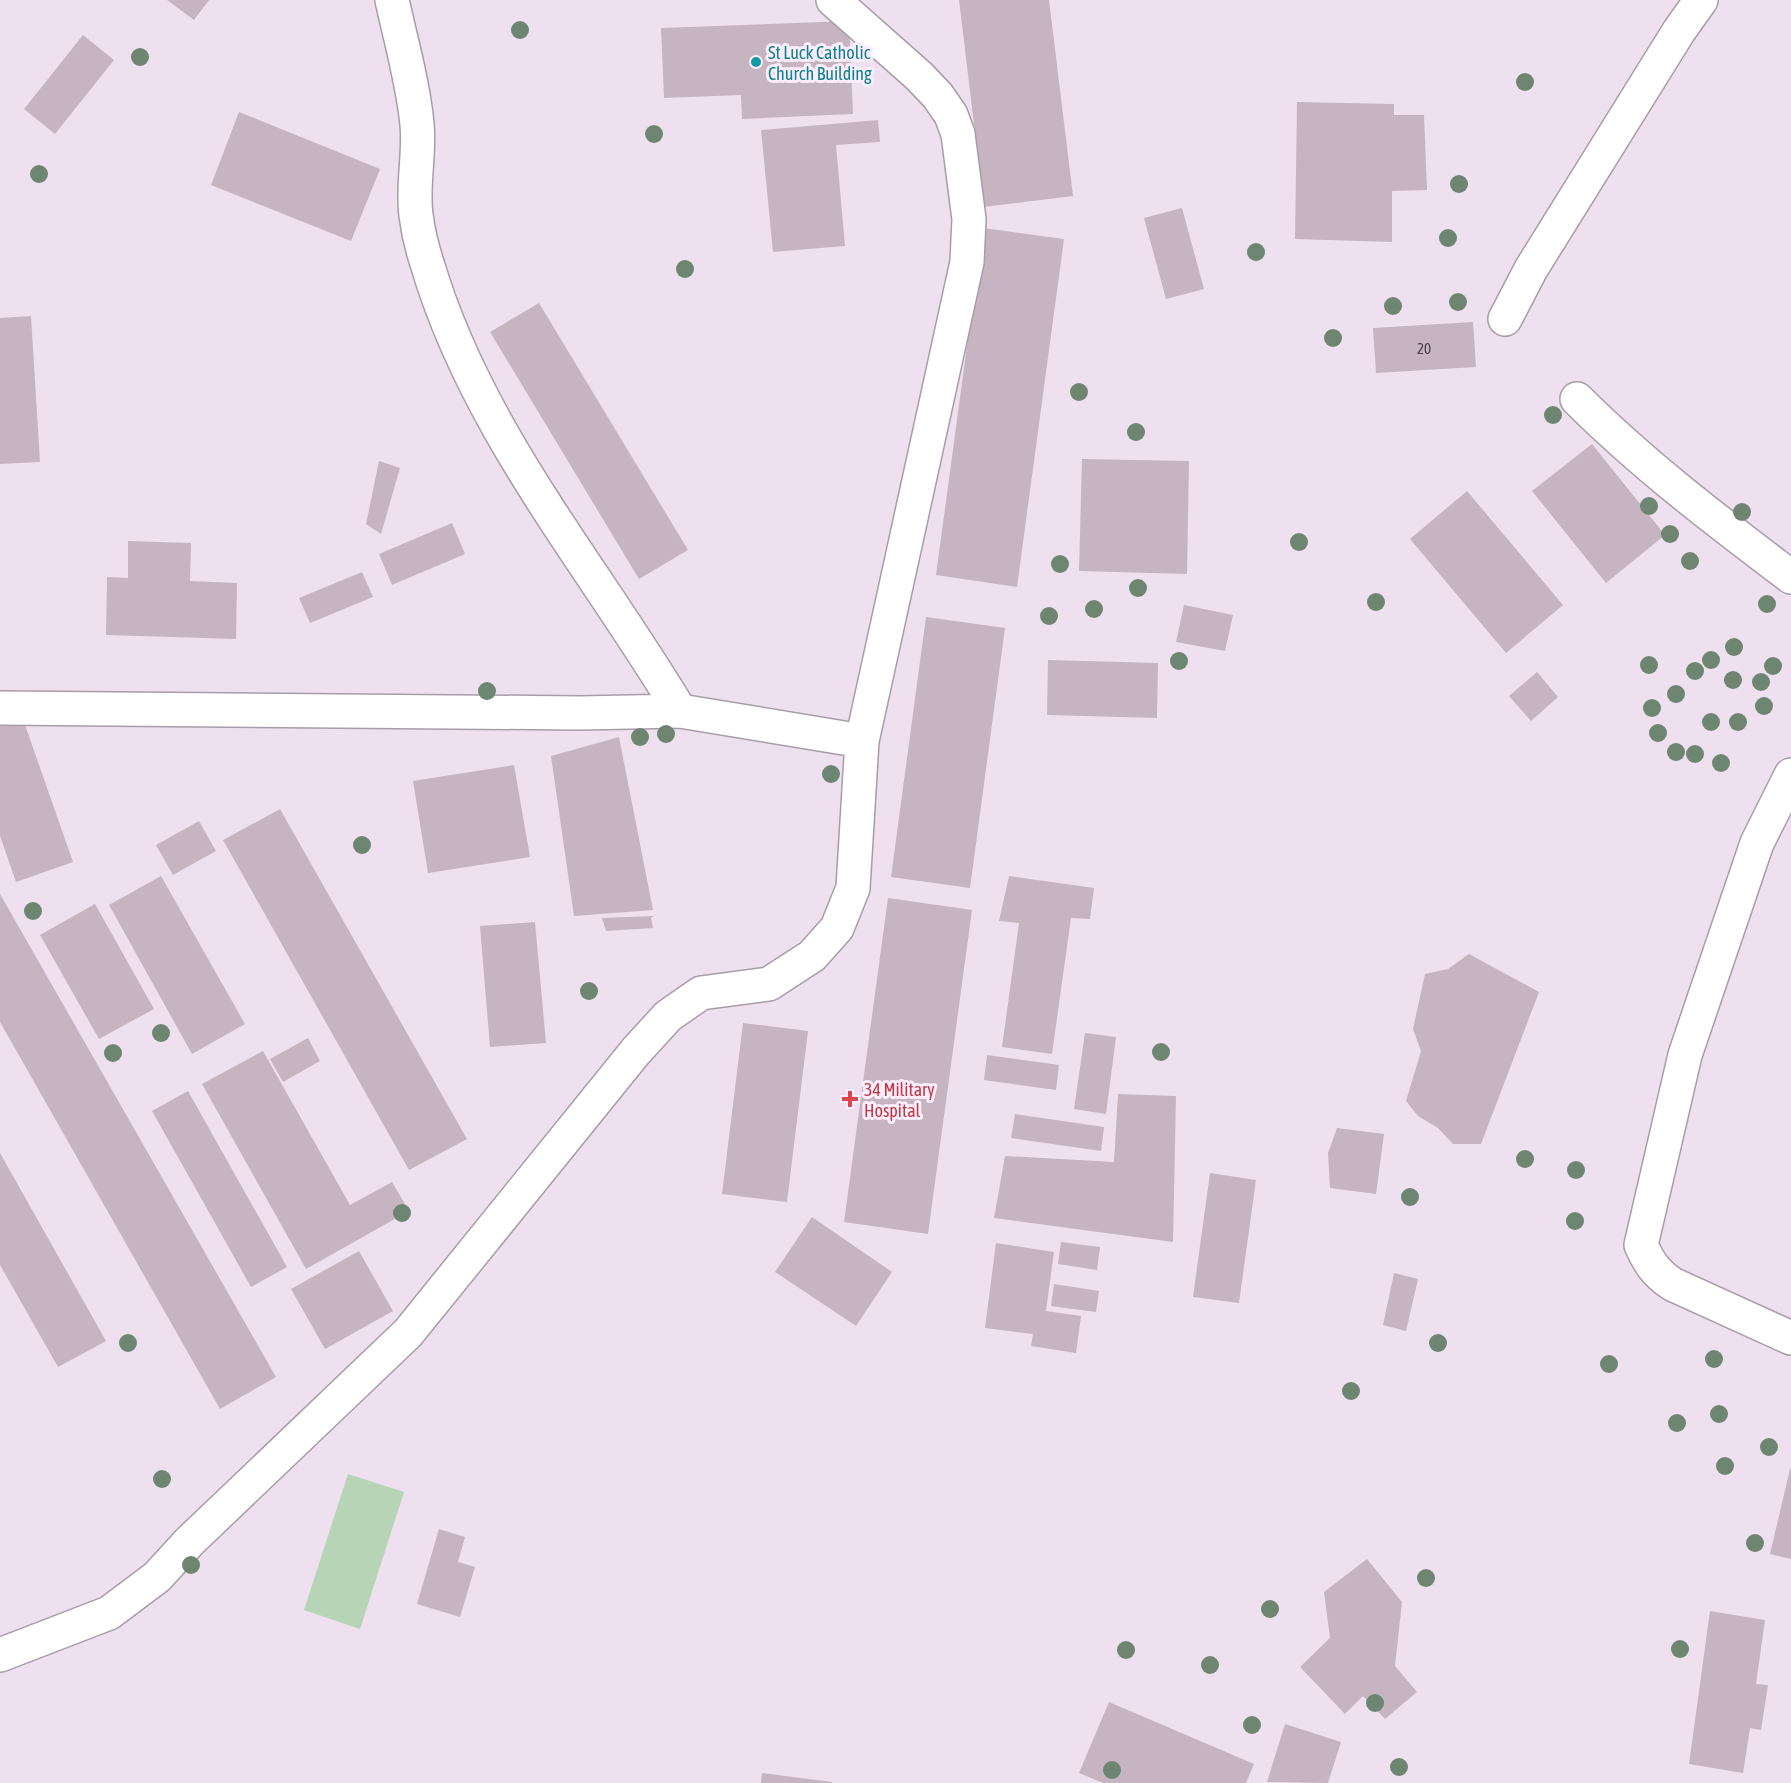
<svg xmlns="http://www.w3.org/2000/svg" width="1791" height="1783" viewBox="0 0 1791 1783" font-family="'Asap Condensed',sans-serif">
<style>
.green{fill:#b7d5b6}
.building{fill:#c6b5c0}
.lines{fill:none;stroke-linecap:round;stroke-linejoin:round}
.minor-casing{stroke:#a99ca9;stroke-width:36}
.minor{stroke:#fff;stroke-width:33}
.tree{fill:#6e8572}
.culture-dot{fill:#0f9aa8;stroke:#fbedfc;stroke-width:2}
.health-dot{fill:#e0444e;stroke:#fbedfc;stroke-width:2}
.labels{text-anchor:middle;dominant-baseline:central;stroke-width:6;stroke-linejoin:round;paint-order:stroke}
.number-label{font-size:15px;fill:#473f46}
.culture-label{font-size:18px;fill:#0d838f;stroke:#fbedfc;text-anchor:start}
.health-label{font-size:18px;fill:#be3a42;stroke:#fbedfc;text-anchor:start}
</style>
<rect width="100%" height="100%" fill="#eee0ee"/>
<!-- green -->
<path class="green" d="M348 1474 404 1492 360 1629 304 1610Z"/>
<!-- building -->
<path class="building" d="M167 0H209L194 20Z
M959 0H1049L1073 196 984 207Z
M849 21 853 114 742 119 741 95 664 98 661 28Z
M83 35 114 60 55 134 24 109Z
M1297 102 1394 104V115H1424L1427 190 1392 191V242L1295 239Z
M239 112 380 169 351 241 211 185Z
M878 120 880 142 836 145 845 246 773 252 761 130Z
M1182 208 1204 289 1166 299 1144 218Z
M983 228 1064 239 1017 587 936 575Z
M539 303 688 550 639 579 490 332Z
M31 316 40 462 0 464V318Z
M1473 322 1476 367 1376 373 1373 328Z
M1592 444 1665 535 1606 583 1532 491Z
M1082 459 1189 461 1187 574 1079 571Z
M379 461 400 468 381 534 366 524Z
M1467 491 1563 605 1506 653 1410 539Z
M452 523 465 554 392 585 379 554Z
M128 541 191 543 190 581 237 583 236 639 106 635 107 577 128 578Z
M362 572 373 597 310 623 299 598Z
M1184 605 1233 615 1225 651 1176 642Z
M926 617 1005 628 970 888 891 877Z
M1048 660 1158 663 1157 718 1047 715Z
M1537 672 1558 697 1531 721 1509 696Z
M23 719 73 862 16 882 0 836V726Z
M619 737 653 910 574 916 551 756Z
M514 765 530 857 428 873 413 781Z
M280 809 467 1139 409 1170 223 840Z
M199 821 216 851 173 875 156 845Z
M161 876 245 1024 192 1054 109 905Z
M1009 876 1094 888 1090 919 1071 918 1052 1054 1002 1047 1019 923 999 921Z
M0 894 276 1377 220 1409 0 1022Z
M888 898 972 910 928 1234 844 1222Z
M95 904 154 1009 99 1039 40 935Z
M654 916 651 918 653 928 606 931 602 918Z
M535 922 546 1043 490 1047 480 926Z
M1469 954 1539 992 1481 1144H1453L1438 1128 1418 1116 1406 1101 1421 1051 1413 1029 1425 974 1448 969Z
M743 1023 808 1031 787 1202 722 1194Z
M1085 1033 1116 1037 1106 1114 1074 1109Z
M308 1038 320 1061 283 1082 270 1059Z
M263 1051 350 1205 392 1182 409 1211 306 1269 202 1084Z
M987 1055 1059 1065 1056 1090 984 1080Z
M188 1091 287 1267 251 1287 152 1111Z
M1118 1094 1176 1096 1173 1242 994 1218 1005 1156 1114 1162Z
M1015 1114 1104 1127 1101 1151 1011 1138Z
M1337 1128 1384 1134 1376 1194 1330 1188 1328 1153Z
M0 1153 106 1341 58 1367 0 1265Z
M1210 1173 1256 1180 1239 1303 1193 1297Z
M812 1217 892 1272 856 1326 775 1272Z
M1061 1242 1100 1247 1097 1270 1058 1264Z
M996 1243 1054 1252 1046 1311 1081 1316 1076 1353 1031 1346 1033 1334 985 1328Z
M359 1251 393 1311 325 1349 291 1289Z
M1394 1273 1418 1279 1406 1331 1383 1325Z
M1054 1284 1099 1291 1096 1312 1051 1306Z
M1790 1469H1791V1559L1770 1554Z
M439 1529 465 1537 458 1562 475 1567 460 1617 417 1604Z
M1367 1559 1402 1602 1395 1666 1417 1692 1385 1719 1363 1696 1345 1714 1300 1667 1330 1638 1324 1592Z
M1710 1611 1765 1620 1756 1684 1768 1685 1761 1730 1750 1728 1743 1773 1689 1764Z
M1109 1702 1254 1764 1246 1783H1103L1079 1773Z
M1285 1724 1341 1742 1328 1783 1267 1782Z
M762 1773 832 1782V1783H761Z"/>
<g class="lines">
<!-- minor casing -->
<g class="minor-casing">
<path id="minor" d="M392 0C401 41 413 83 417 124 420 154 412 185 416 215 418 231 422 248 427 263 476 430 592 564 680 711
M1505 319 1531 269 1679 31 1701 0
M1577 399C1643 465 1717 521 1791 577
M0 708 581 713 680 711 862 741
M1791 775 1757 843 1685 1055 1641 1245C1649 1263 1656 1273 1672 1284L1791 1338
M0 1655 109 1613 157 1577 189 1542 408 1333 636 1051 668 1016 701 993 769 984 812 956 837 928 853 888 862 741 967 262 969 219 958 134 951 115 938 96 919 76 833 0"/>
</g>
<!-- minor -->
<use href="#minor" class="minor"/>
</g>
<!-- trees -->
<g class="tree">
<circle cx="520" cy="30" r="9"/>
<circle cx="140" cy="57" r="9"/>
<circle cx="1525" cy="82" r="9"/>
<circle cx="654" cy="134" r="9"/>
<circle cx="39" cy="174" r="9"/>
<circle cx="1459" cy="184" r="9"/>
<circle cx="1448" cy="238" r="9"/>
<circle cx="1256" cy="252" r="9"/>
<circle cx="685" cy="269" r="9"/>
<circle cx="1458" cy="302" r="9"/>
<circle cx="1393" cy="306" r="9"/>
<circle cx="1333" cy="338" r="9"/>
<circle cx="1079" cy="392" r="9"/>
<circle cx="1553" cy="415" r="9"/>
<circle cx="1136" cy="432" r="9"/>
<circle cx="1649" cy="506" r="9"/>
<circle cx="1742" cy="512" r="9"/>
<circle cx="1670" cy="534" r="9"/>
<circle cx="1299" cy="542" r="9"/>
<circle cx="1690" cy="561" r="9"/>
<circle cx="1060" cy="564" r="9"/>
<circle cx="1138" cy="588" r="9"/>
<circle cx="1376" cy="602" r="9"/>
<circle cx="1767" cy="604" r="9"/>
<circle cx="1094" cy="609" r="9"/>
<circle cx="1049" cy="616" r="9"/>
<circle cx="1734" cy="647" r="9"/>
<circle cx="1711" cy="660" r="9"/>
<circle cx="1179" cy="661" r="9"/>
<circle cx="1649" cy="665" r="9"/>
<circle cx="1773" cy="666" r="9"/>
<circle cx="1695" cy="671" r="9"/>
<circle cx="1733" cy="680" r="9"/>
<circle cx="1761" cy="682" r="9"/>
<circle cx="487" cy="691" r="9"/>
<circle cx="1676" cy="694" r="9"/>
<circle cx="1764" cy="706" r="9"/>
<circle cx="1652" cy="708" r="9"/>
<circle cx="1711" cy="722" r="9"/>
<circle cx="1738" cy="722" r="9"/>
<circle cx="1658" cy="733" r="9"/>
<circle cx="666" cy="734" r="9"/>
<circle cx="640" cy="737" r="9"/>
<circle cx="1676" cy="752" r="9"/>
<circle cx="1695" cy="754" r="9"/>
<circle cx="1721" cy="763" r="9"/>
<circle cx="831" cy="774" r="9"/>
<circle cx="362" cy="845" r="9"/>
<circle cx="33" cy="911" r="9"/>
<circle cx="589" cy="991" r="9"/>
<circle cx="161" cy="1033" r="9"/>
<circle cx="1161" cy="1052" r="9"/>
<circle cx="113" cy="1053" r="9"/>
<circle cx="1525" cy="1159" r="9"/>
<circle cx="1576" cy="1170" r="9"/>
<circle cx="1410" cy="1197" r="9"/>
<circle cx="402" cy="1213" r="9"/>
<circle cx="1575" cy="1221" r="9"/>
<circle cx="128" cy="1343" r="9"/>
<circle cx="1438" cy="1343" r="9"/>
<circle cx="1714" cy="1359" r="9"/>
<circle cx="1609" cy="1364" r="9"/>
<circle cx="1351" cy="1391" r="9"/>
<circle cx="1719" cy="1414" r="9"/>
<circle cx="1677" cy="1423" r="9"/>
<circle cx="1769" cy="1447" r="9"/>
<circle cx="1725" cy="1466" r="9"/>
<circle cx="162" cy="1479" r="9"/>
<circle cx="1755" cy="1543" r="9"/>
<circle cx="191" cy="1565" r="9"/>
<circle cx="1426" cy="1578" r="9"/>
<circle cx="1270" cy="1609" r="9"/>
<circle cx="1680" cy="1649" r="9"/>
<circle cx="1126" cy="1650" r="9"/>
<circle cx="1210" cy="1665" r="9"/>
<circle cx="1375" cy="1703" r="9"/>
<circle cx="1252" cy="1725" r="9"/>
<circle cx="1399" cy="1767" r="9"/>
<circle cx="1112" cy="1770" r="9"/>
</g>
<!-- markers -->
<circle class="culture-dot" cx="756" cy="62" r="6"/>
<path class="health-dot" d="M847 1090h6v6h6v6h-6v6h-6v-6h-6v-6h6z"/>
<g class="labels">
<!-- number labels -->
<g class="number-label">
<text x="1424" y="348">20</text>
</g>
<!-- culture labels -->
<g class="culture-label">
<text x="768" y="52">St Luck Catholic<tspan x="768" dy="21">Church Building</tspan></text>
</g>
<!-- health labels -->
<g class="health-label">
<text x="864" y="1089">34 Military<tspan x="864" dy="21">Hospital</tspan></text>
</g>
</g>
</svg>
